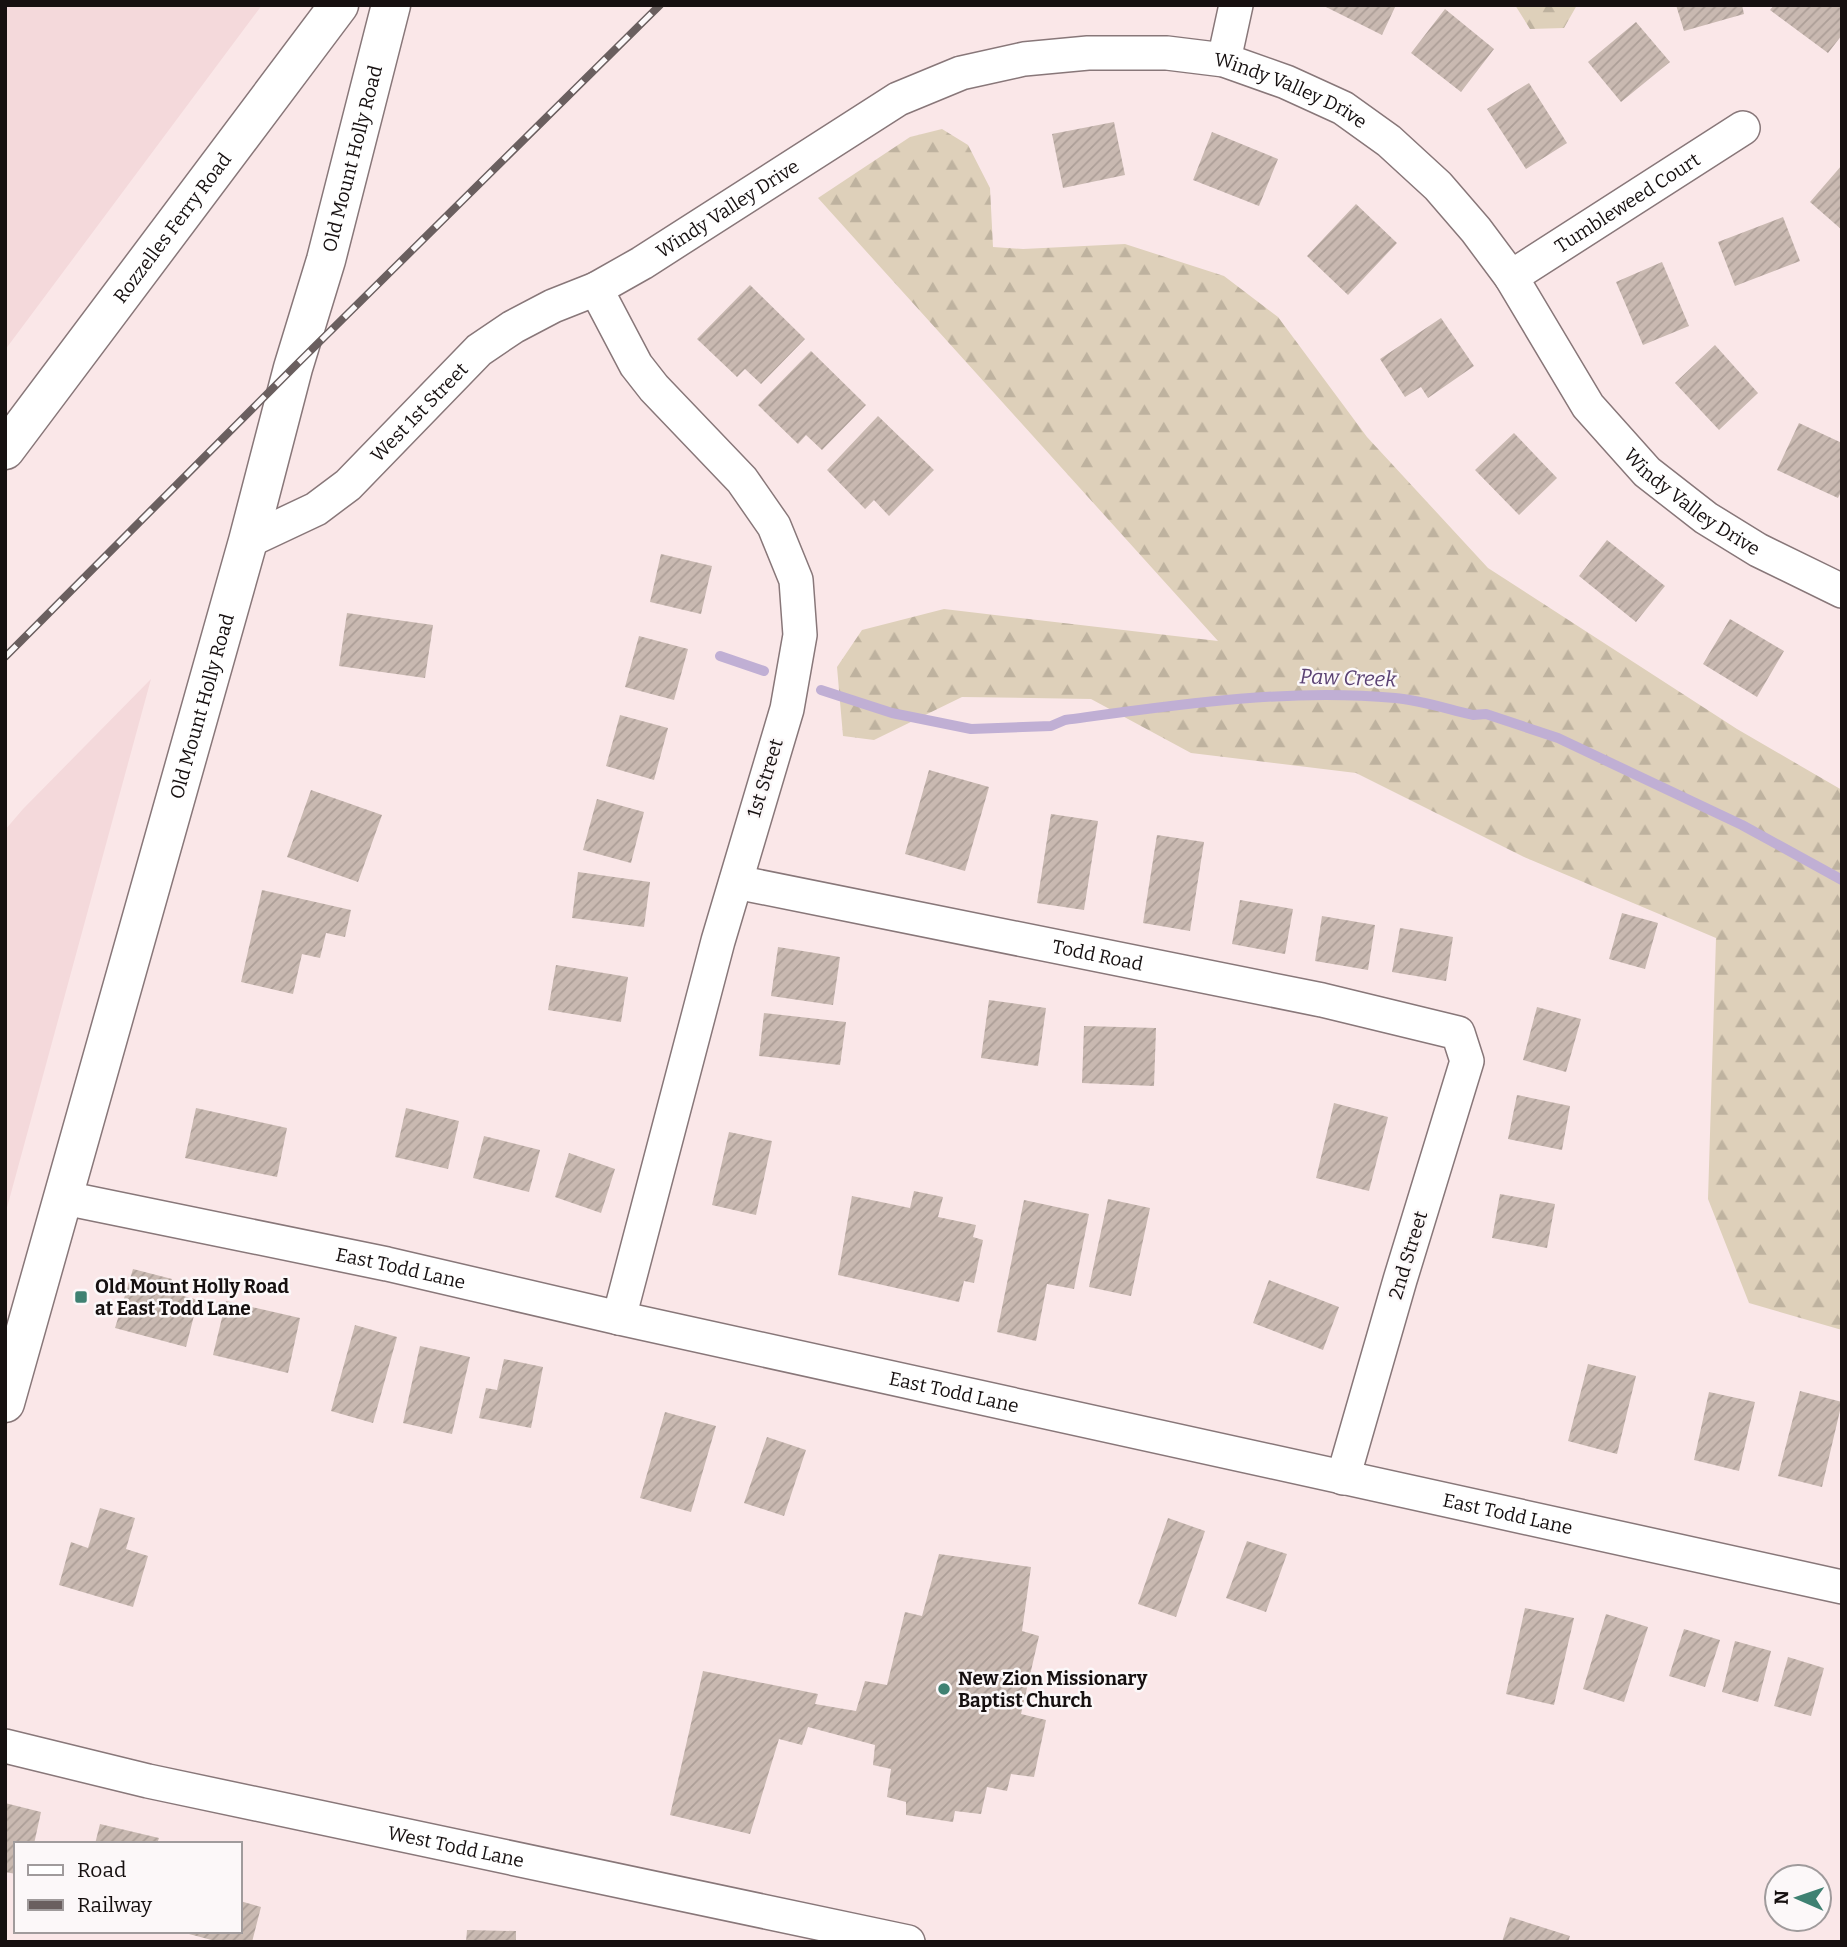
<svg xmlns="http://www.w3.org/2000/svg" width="1847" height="1947" viewBox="0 0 1847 1947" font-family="Bitter,serif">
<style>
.built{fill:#f4d9db}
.forest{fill:url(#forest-firs)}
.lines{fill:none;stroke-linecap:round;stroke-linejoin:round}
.stream{stroke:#c0afd4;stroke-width:10}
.building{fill:url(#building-hatch)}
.minor-casing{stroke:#887779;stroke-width:36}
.tertiary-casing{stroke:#887779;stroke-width:41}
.minor{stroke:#fff;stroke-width:33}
.tertiary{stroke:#fff;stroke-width:38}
.rail-casing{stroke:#6a5f5f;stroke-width:8}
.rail{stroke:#fcf8f9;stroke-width:5;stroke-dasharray:16;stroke-linecap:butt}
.poi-dot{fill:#3f8172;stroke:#fcf8f9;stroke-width:2.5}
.labels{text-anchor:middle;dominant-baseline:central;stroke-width:5;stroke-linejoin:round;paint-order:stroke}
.street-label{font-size:19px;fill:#161010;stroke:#fcf8f9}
.poi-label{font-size:19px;font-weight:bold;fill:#161010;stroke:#fcf8f9;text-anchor:start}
.water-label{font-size:21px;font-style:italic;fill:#5a4173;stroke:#fcf8f9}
</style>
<defs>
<pattern id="forest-firs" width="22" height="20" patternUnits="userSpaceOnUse" patternTransform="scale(1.75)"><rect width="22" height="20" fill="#ded0ba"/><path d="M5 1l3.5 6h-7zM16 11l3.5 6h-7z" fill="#beb29f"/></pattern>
<pattern id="building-hatch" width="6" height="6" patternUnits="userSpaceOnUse" patternTransform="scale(1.75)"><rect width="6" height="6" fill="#c9b9b1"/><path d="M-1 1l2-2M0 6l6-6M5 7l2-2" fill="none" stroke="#ac9e97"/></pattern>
</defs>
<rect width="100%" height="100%" fill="#fae7e8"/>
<!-- built -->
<path class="built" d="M5 5H262L5 350Z
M151 679 5 1215V830L23 809Z"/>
<!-- forest -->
<path class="forest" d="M1515 5H1577L1564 28 1530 29Z
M942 129 968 145 990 188 993 247 1023 249 1125 244 1224 276 1278 317 1367 437 1488 568 1737 729 1842 790V1330L1749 1303 1708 1199 1716 938 1524 857 1356 773 1191 753 1091 699 962 697 874 740 843 736 837 667 862 630 944 609 1218 641 818 198 910 137Z"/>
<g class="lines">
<!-- stream -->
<path class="stream" d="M720 656 764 671
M821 690 892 713 971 729 1051 726 1065 720C1174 705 1284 688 1395 698 1420 700 1447 709 1473 715L1486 714 1558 738 1742 825 1842 880"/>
</g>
<!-- building -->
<path class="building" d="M1322 5H1396L1382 35Z
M1676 5H1742L1744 14 1684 31Z
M1774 5H1841L1842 35 1828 53 1770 10Z
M1445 9 1494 49 1461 92 1411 53Z
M1636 22 1670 62 1621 102 1588 62Z
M1529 83 1567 143 1526 169 1487 109Z
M1114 122 1125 175 1063 188 1052 134Z
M1212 132 1278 159 1259 206 1193 180Z
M1842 165V230L1810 202Z
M1356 204 1397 243 1348 295 1307 256Z
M1783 217 1800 261 1735 286 1718 242Z
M1662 262 1689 326 1643 345 1616 282Z
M750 285 805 339 761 384 745 369 737 377 697 339Z
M1441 318 1474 366 1428 398 1421 387 1405 397 1380 359Z
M1715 345 1758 393 1719 430 1675 383Z
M811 351 866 405 822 450 806 435 798 444 758 405Z
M878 416 934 470 889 516 874 500 865 509 827 470Z
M1799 423 1842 443V490L1838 498 1777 470Z
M1514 433 1557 478 1519 515 1475 470Z
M1607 540 1665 586 1636 622 1579 576Z
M661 554 712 566 701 614 650 602Z
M347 613 433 625 425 678 339 666Z
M1730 619 1784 651 1757 697 1703 664Z
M639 636 688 649 674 700 625 687Z
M620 715 668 728 654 780 606 766Z
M929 770 989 787 965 871 905 854Z
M311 790 382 815 358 882 287 857Z
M597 799 644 812 631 863 583 850Z
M1051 814 1098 821 1084 910 1037 903Z
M1157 835 1204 842 1190 931 1143 923Z
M578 872 650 882 644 927 572 918Z
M262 890 351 910 345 937 326 933 320 958 302 954 293 994 241 982Z
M1240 900 1293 909 1285 954 1232 944Z
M1622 913 1658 923 1645 969 1609 959Z
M1322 916 1375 925 1368 970 1315 961Z
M1400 928 1453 937 1446 981 1392 972Z
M778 947 840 957 833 1005 771 996Z
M556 965 628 977 621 1022 548 1010Z
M989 1000 1046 1008 1038 1066 981 1058Z
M1537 1007 1581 1019 1566 1072 1523 1060Z
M764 1013 846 1022 840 1065 759 1056Z
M1084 1026 1156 1028 1154 1086 1082 1083Z
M1517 1095 1570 1106 1562 1150 1508 1139Z
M1334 1103 1388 1117 1369 1191 1316 1178Z
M196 1108 287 1128 277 1177 185 1158Z
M406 1108 459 1121 448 1169 395 1157Z
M729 1132 772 1141 756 1215 712 1205Z
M484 1136 540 1150 529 1192 473 1178Z
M569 1153 615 1169 601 1213 555 1197Z
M914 1191 943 1197 938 1217 976 1225 973 1237 983 1240 974 1283 964 1281 959 1302 838 1275 852 1196 910 1208Z
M1500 1194 1555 1204 1547 1248 1492 1238Z
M1108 1199 1150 1208 1131 1296 1089 1287Z
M1024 1200 1089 1214 1074 1289 1047 1284 1036 1341 997 1332Z
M133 1269 172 1279 169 1292 198 1300 186 1347 115 1328Z
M1269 1280 1339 1307 1323 1350 1253 1323Z
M226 1301 300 1318 288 1373 213 1355Z
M355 1325 397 1337 373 1423 331 1411Z
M420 1346 470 1357 452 1434 403 1423Z
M504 1359 543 1367 531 1428 479 1418 486 1388 497 1390Z
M1588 1364 1636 1376 1617 1454 1568 1441Z
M1800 1391 1842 1402 1822 1487 1778 1476Z
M1709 1392 1755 1402 1739 1471 1694 1460Z
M665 1412 716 1426 691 1512 640 1498Z
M767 1437 806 1450 784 1516 744 1503Z
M100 1508 135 1518 126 1549 148 1556 133 1607 59 1585 71 1542 88 1548Z
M1168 1518 1205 1531 1176 1617 1138 1604Z
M1247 1541 1287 1554 1266 1612 1226 1598Z
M939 1554 1031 1567 1022 1631 1039 1636 1021 1714 1046 1720 1034 1777 1011 1774 1007 1791 987 1787 981 1814 955 1811 953 1822 906 1815V1802L887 1797 891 1769 873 1765 875 1745 808 1727 802 1745 779 1739 750 1834 670 1815 703 1671 818 1694 815 1704 856 1711 865 1681 887 1685 905 1612 922 1616Z
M1525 1608 1574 1618 1554 1705 1506 1694Z
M1606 1614 1648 1627 1624 1702 1583 1689Z
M1684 1629 1720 1640 1705 1687 1669 1676Z
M1735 1641 1771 1651 1758 1702 1722 1692Z
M1788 1657 1824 1668 1811 1716 1774 1706Z
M5 1803 41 1812 34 1844H16V1874L5 1872Z
M100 1824 159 1838 157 1844H95Z
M240 1901 261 1907 252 1942H219L189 1934V1931H240Z
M1510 1917 1570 1936 1568 1942H1502Z
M467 1930 516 1931V1942H466Z"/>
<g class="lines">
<!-- minor casing -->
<g class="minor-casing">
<g id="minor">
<path d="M1224 60 1236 5"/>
<path id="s1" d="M1511 277 1743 128"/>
<path d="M596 289 636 365 654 388 742 480 774 526 796 580 800 635 787 709 718 941 619 1318"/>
<path id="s2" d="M248 541 316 509 348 485 479 350 513 327 553 306 596 289 642 263 898 99 961 73 1024 59 1088 53H1167L1224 60 1286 82 1343 108 1389 141 1438 186 1476 230 1511 277 1588 406 1647 472 1706 518 1758 550 1842 591"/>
<path id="s3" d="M736 882 1322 1000 1458 1033 1467 1061 1400 1280 1343 1478"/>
<path id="s4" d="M65 1198 387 1264 619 1318 1842 1587"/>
<path id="s5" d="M5 1746 148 1781 908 1942"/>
</g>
</g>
<!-- tertiary casing -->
<g class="tertiary-casing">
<g id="tertiary">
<path id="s6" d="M5 450 339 5"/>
<path id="s7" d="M5 1403 248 541 293 368 326 260 391 5"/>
</g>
</g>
<!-- minor -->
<use href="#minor" class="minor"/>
<!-- tertiary -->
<use href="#tertiary" class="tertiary"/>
<!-- rail casing -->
<g class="rail-casing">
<path id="rail" d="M5 657 293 368 660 5"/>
</g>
<!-- rail -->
<use href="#rail" class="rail"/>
</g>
<!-- markers -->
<g class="poi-dot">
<rect x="74" y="1290" width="14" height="14" rx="3.5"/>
<circle cx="944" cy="1689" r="7"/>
</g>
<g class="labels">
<!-- street labels -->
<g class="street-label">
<text stroke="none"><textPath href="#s2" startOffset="1199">Windy Valley Drive</textPath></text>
<text stroke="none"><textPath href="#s7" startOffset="1292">Old Mount Holly Road</textPath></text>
<text stroke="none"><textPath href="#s1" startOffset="138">Tumbleweed Court</textPath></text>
<text stroke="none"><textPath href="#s2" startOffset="590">Windy Valley Drive</textPath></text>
<text stroke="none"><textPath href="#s6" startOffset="278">Rozzelles Ferry Road</textPath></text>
<text stroke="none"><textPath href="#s2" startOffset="217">West 1st Street</textPath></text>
<text stroke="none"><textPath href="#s2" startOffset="1787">Windy Valley Drive</textPath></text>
<text stroke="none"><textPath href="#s7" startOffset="724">Old Mount Holly Road</textPath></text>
<text transform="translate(765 778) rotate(-73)">1st Street</text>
<text stroke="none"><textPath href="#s3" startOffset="369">Todd Road</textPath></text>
<text transform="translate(1408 1255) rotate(-73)">2nd Street</text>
<text stroke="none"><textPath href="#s4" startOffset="343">East Todd Lane</textPath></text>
<text stroke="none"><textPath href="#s4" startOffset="910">East Todd Lane</textPath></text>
<text stroke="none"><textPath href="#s4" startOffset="1477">East Todd Lane</textPath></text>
<text stroke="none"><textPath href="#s5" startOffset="462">West Todd Lane</textPath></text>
</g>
<!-- poi labels -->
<g class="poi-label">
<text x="95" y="1286">Old Mount Holly Road<tspan x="95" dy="22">at East Todd Lane</tspan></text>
<text x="958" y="1678">New Zion Missionary<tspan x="958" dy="22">Baptist Church</tspan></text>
</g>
<!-- water labels -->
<g class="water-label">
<text transform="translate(1348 678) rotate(2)">Paw Creek</text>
</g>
</g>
<!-- border -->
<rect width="1847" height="1947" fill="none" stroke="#161010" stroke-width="14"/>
<!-- legend -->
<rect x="14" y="1842" width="228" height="91" fill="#fcf8f9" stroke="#a09b9c" stroke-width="2"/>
<rect x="28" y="1865" width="35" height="10" fill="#ffffff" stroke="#a09b9c" stroke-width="2"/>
<text x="77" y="1877" font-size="21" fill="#161010">Road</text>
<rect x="28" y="1900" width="35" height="10" fill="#6a5f5f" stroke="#a09b9c" stroke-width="2"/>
<text x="77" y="1912" font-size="21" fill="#161010">Railway</text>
<!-- north arrow -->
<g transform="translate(1798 1898) rotate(272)"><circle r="33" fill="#fcf8f9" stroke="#a09b9c" stroke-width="2"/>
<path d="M0-5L12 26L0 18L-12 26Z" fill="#3f8172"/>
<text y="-10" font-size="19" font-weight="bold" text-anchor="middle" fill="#161010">N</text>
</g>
</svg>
